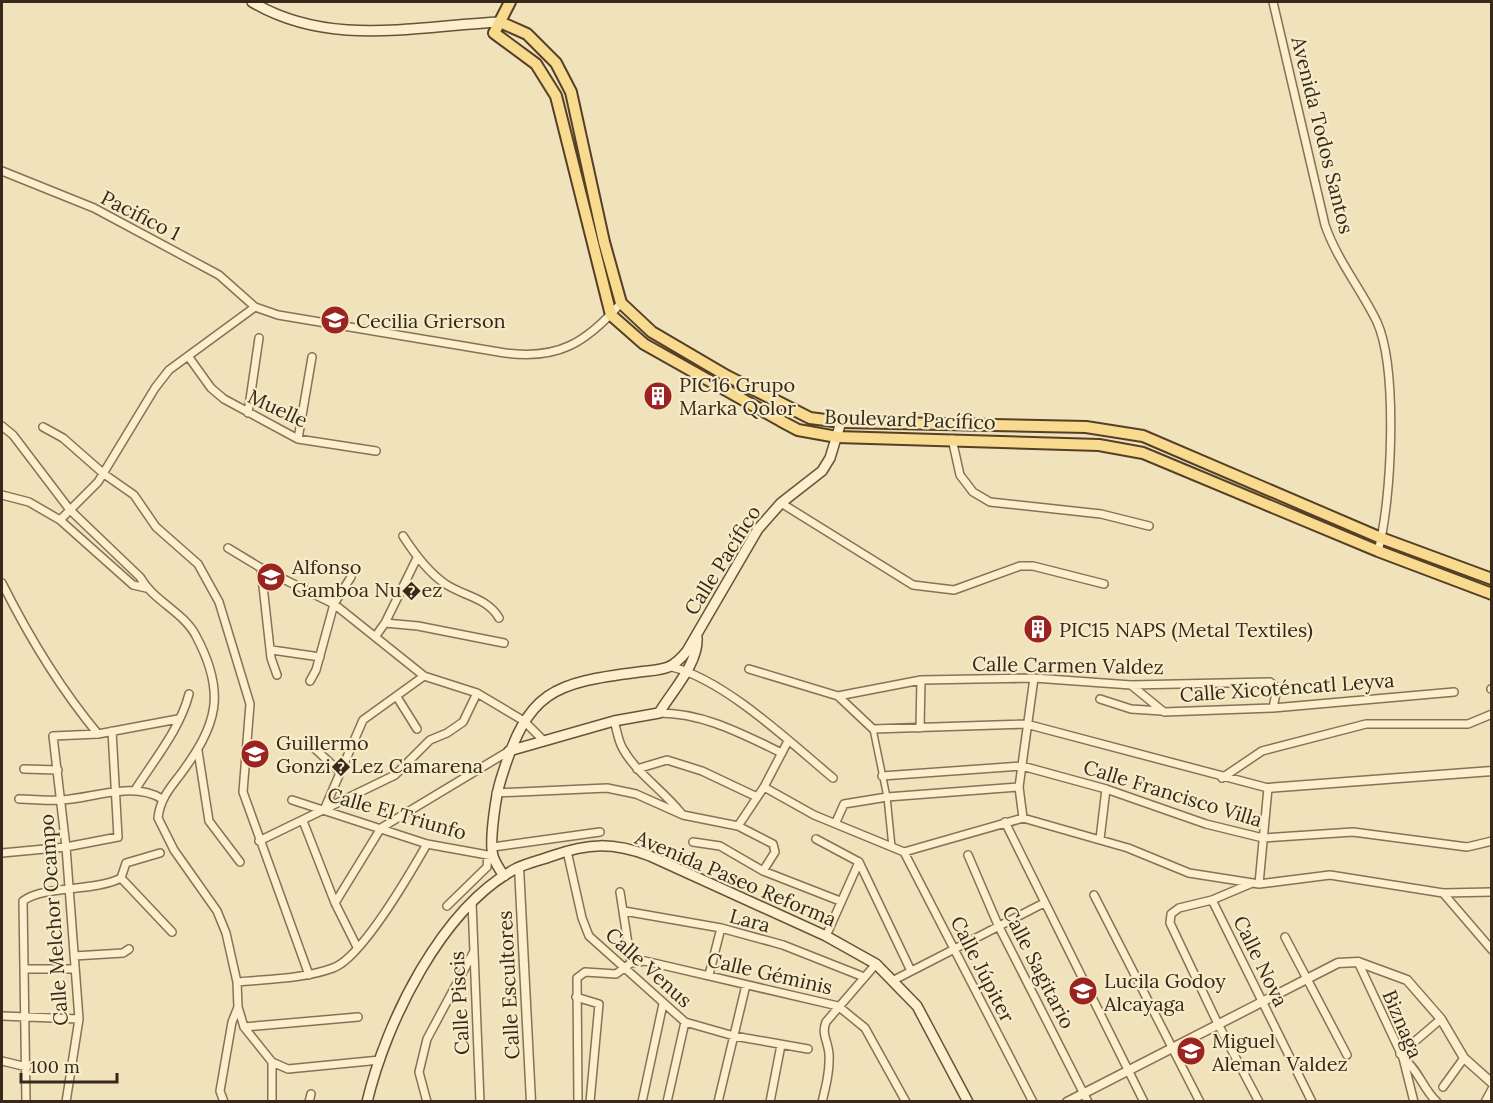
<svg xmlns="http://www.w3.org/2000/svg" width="1493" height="1103" viewBox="0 0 1493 1103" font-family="Lora,serif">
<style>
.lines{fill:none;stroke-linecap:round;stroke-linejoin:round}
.pedestrian-casing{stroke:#887154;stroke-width:8}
.minor-casing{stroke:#887154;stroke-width:10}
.tertiary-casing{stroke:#887154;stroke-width:11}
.secondary-casing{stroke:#6a5237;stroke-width:12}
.primary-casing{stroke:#553f29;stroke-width:14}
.pedestrian{stroke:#fbefce;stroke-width:5}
.minor{stroke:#fbefce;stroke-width:7}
.tertiary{stroke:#fbefce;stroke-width:8}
.secondary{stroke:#fbefce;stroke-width:9}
.primary{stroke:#f8db8e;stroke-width:10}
.labels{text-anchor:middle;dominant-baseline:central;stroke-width:4.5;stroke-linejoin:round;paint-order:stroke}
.street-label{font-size:20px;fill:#36281a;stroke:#f7ecca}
.poi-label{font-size:20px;fill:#36281a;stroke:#f7ecca;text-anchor:start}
</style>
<rect width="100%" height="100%" fill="#f0e2ba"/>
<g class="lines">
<!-- pedestrian casing -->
<g class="pedestrian-casing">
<path id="pedestrian" d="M873 729 887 797 892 847"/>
</g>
<!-- minor casing -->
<g class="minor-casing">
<path id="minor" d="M1273 2 1325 225C1337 260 1361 289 1377 322 1398 369 1392 501 1378 551
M2 171 94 208 219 275 255 307 278 315 505 353C558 360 586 343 621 303
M188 356 211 388 224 399 298 439 376 451
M248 413 259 338
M2 426 13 435 70 510 140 577C153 601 184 612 196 636 227 694 217 725 180 775 169 789 160 800 158 818L174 850 217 911 226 933 237 982 238 1007 244 1027 272 1062 288 1069 380 1060
M43 427 63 438 104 474 134 495 156 527 198 564 219 602 250 704 243 792 309 975
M298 439 312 357
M952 439 960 475 973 492 990 502 1101 514 1149 526
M2 495 29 502 60 520 98 482 155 388 169 370 255 307
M781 503 913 585 954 590 1020 566H1033L1104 584
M60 520 133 585 146 588
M403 536C414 553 427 571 444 583 462 596 487 597 499 618
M228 548 261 568 334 604 424 676 477 693 524 721 544 741
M261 568 271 658 277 675
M2 583C29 637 59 687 98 734
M385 623 418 626 504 643
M375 637 385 623 417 558
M272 650 320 657
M672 667C725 680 791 743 833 778
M749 669 838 696 873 729 1026 724 1268 788 1259 884
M310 681 316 670 334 604 351 577
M1131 685 1164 712 1273 708 1454 692
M1491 689H1492
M838 696 921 680 1034 678 1131 685 1270 682 1277 688 1273 708
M397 697 417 729
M1100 699 1131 709 1162 711
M659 713C704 713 742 734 782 753
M614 721C617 730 618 741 623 749 637 774 663 790 681 813
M920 728 921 680
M312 746 339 771
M198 751 209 821 240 862
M24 769 58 770
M637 769 667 760 702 771 757 797
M882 776 1022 766 1106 789 1206 824 1263 838 1353 832 1467 847 1492 841
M1222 778 1262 751 1366 724H1468L1492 714
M764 787 814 815 904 852 1023 818 1128 848 1189 873 1259 884 1330 875 1443 893 1492 892
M135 790C154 760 180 729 189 694
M496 793 607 788 636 794 683 815 738 826 773 844 775 852 763 871
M19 799C33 799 48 801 62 800 93 798 134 781 162 799
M292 800 427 844 493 856
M324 810 363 720 424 676
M1023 818 1019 787 1034 678
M303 821 335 903 357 947
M836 822 844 804 887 797 1019 787
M1005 822 1144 1102
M738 826 764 787 788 741
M816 839 859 862
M1100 839 1106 789
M259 841 395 775 430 740 447 733 463 722 477 693
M693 842 720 846 763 871 840 901
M493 847 600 832
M567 851 582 918 589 936 685 1022 734 1036 808 1049
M904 852 1033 1102
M2 853 66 847 118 837 112 731
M968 855 998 925 1088 1102
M859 862 911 971
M121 878 172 932
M121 878 126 863 160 853
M1250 884 1212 900 1179 908 1171 914 1170 923 1218 1024 1259 1102
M620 892 631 963
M1443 893 1492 950
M1094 895 1200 1102
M1212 900 1312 1102
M472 902 480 1102
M335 903 381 828 509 751
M447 906 487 867 488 855
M624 911 721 928 783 945 864 977
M826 936 859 862
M1285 937 1347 1055
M74 956 123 953 129 949
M1358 962 1403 1058 1414 1102
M25 969H75
M709 975 721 928
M894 980 1044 903
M237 982C268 979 303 979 333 968 362 958 411 872 427 844
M576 997 599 1004 590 1102
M2 1016 79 1019
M244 1027 358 1017
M1400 1054 1441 1019
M1403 1058C1418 1069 1423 1089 1437 1102
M2 1061 27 1067
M1443 1087 1464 1058
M26 1102 23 901C44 885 94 892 121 878
M66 1102 79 1019 66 847 53 736 98 734 178 719
M224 1102 220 1091 232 1022 238 1007
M272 1102V1062
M309 1102 311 1094
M427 1102 419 1072 427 1039 473 953
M578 1102 577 978 585 972 616 974 631 963 645 961 838 1006 865 1028 906 1102
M642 1102 663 1004
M667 1102 685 1022
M718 1102 746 985
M770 1102 781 1045
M822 1102C826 1086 830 1070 829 1054 828 1041 821 1034 826 1022L876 964
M1485 1102 1492 1089"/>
</g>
<!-- tertiary casing -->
<g class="tertiary-casing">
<path id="tertiary" d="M1268 788 1492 771
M519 867 531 1102
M1067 1102 1338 963 1358 962 1407 980 1441 1019 1464 1058 1492 1083"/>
</g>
<!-- secondary casing -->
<g class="secondary-casing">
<path id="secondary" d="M252 2C329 48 416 26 500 22
M509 751 614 721 659 713C672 691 699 663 697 637
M504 876C500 870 495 863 493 856 489 841 496 794 501 779 528 690 553 683 639 672 663 669 671 671 687 651L758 529 781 503 822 471 830 458 841 422
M367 1102C386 1022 442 907 517 868 528 863 541 860 552 856 588 843 613 842 650 856L826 936 876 964 917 1006 968 1102"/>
</g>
<!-- primary casing -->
<g class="primary-casing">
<path id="primary" d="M510 2 494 33 536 64 556 96 611 315 644 344 781 421 798 430 837 437 1099 445 1143 453 1378 551 1492 594
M500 22 527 34 556 63 571 92 604 242 621 303 652 332 727 376 810 418 841 422 1086 427 1143 436 1381 538 1492 579"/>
</g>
<!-- pedestrian -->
<use href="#pedestrian" class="pedestrian"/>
<!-- minor -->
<use href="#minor" class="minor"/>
<!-- tertiary -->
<use href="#tertiary" class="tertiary"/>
<!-- secondary -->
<use href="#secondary" class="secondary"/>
<!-- primary -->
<use href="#primary" class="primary"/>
</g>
<!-- icons -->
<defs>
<g id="school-disc" transform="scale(1.5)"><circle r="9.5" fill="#9b2320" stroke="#f7ecca"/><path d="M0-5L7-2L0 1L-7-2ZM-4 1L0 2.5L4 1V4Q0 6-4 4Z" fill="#fff"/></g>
<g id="building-disc" transform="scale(1.5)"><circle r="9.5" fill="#9b2320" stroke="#f7ecca"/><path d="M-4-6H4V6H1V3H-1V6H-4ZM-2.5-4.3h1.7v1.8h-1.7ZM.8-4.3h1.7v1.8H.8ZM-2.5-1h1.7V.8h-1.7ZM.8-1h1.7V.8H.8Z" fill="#fff"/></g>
</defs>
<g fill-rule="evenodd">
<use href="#school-disc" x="335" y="320"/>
<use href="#building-disc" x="658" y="396"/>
<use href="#school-disc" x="271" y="577"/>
<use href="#building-disc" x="1038" y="629"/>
<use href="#school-disc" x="255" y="754"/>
<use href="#school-disc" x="1083" y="991"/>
<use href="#school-disc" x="1191" y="1051"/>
</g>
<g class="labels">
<!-- street labels -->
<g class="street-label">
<text transform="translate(1323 135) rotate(76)">Avenida Todos Santos</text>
<text transform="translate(141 215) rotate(27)">Pacifico 1</text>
<text transform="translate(278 408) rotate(25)">Muelle</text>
<text transform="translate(910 419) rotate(2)">Boulevard Pacífico</text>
<text transform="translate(722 560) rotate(-58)">Calle Pacífico</text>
<text transform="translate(1068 665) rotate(1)">Calle Carmen Valdez</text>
<text transform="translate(1287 687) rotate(-4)">Calle Xicoténcatl Leyva</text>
<text transform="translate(1173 793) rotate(17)">Calle Francisco Villa</text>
<text transform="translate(397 813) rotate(16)">Calle El Triunfo</text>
<text transform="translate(736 878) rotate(23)">Avenida Paseo Reforma</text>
<text transform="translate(53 920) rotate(-94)">Calle Melchor Ocampo</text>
<text transform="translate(750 920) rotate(15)">Lara</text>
<text transform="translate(1261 961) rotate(64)">Calle Nova</text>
<text transform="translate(649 967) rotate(42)">Calle Venus</text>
<text transform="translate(1039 967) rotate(63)">Calle Sagitario</text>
<text transform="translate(983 969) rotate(63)">Calle Júpiter</text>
<text transform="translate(770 973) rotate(13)">Calle Géminis</text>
<text transform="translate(508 985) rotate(-93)">Calle Escultores</text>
<text transform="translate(459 1003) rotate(-93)">Calle Piscis</text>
<text transform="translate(1403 1024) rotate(67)">Biznaga</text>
</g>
<!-- poi labels -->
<g class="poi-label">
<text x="356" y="320">Cecilia Grierson</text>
<text x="679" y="384">PIC16 Grupo<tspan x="679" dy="23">Marka Qolor</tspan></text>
<text x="292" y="566">Alfonso<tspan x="292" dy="23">Gamboa Nu�ez</tspan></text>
<text x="1059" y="629">PIC15 NAPS (Metal Textiles)</text>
<text x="276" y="742">Guillermo<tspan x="276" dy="23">Gonzi�Lez Camarena</tspan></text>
<text x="1104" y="980">Lucila Godoy<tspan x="1104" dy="23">Alcayaga</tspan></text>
<text x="1212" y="1040">Miguel<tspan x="1212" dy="23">Aleman Valdez</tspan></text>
</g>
</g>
<!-- border -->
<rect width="1493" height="1103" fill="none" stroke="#36281a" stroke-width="6"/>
<!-- scale -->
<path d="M21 1073v9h96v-9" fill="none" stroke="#36281a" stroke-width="3"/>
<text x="30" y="1073" font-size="18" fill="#36281a" stroke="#f7ecca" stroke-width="4.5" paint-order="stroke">100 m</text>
</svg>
